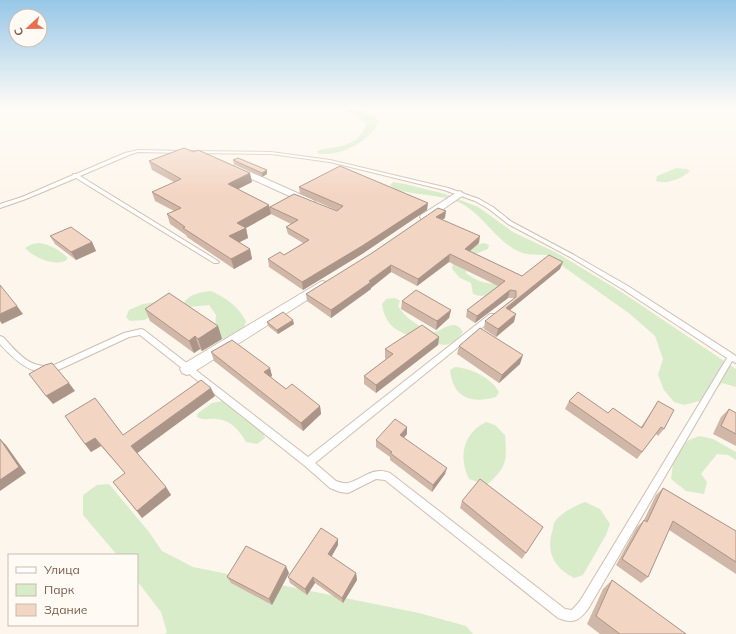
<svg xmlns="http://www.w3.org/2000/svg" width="736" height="634" viewBox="0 0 736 634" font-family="Mulish,sans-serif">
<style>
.green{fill:#d8ecc9}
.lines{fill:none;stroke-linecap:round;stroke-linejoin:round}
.service-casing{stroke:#d1beb0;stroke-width:2}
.minor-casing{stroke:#d1beb0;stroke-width:2}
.service{fill:#fff;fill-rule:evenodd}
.minor{fill:#fff;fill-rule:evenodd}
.wall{fill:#d1b7a8}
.shaded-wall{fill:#aa9588}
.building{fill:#f3d5c3;stroke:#aa9588}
</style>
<rect width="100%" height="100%" fill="#fdf6ec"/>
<!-- green -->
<path class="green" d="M341 107H351L376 118 379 121C374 135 353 149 339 152 333 154 326 154 320 154L317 152 319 150C341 146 358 147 367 123Z
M676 168 687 169 690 171C683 178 666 185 656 181L657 176Z
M393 182 405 184 445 194 478 207 513 232 557 253 623 293 736 369V387L722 383 707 399 684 405 674 402 664 390 658 375 663 359 655 336 630 314 547 255C538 254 529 256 520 252 495 241 482 212 458 202 438 194 414 195 394 189L390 185Z
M39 243C51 245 58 249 67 257V260C54 267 35 258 25 248L32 244Z
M484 243 489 245 488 249 470 256 466 273C473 279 486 285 496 283L501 286C492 293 485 299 473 294L471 283 460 278 452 269 453 262 463 248Z
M211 291C226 298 238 306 246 321L243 330 224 341 215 329 216 315 209 305 189 307 184 302C191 294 200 292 211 291Z
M395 298 400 301 398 306C406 319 419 326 432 333 444 330 454 317 463 332 459 337 456 341 449 344 440 348 399 334 392 326 386 320 383 312 382 304L386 299Z
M156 302V314L144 320 130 321 126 317 129 310 143 304Z
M455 367C470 368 491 377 499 392L496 397C471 404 453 398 450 370Z
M222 401 229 404 240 416 263 432 265 438 257 444 246 442C239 430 231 420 216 419 209 418 204 421 197 417L198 413 212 403Z
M486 422 495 425 505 435C507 461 507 467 487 485L469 479C458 457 463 433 486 422Z
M699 436 713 439 736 452V460L728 455 717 454 701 474 707 482 704 494 686 491 671 479 673 463 687 441Z
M109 484 149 532 162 551 193 567 419 613 466 626 473 634H165L167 632 161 612 137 581V555H117L83 515V495L97 485Z
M585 502 600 509 610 524 606 535 583 575 574 578C555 568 546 554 552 532 553 530 553 525 554 523 560 513 575 506 585 502Z"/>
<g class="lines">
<!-- service casing -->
<g class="service-casing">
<path id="service" d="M138 150 183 151 185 152 183 153 138 152 129 155 80 176 218 261 219 262 218 263H214L76 178 26 199 0 208V204L22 197 73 175V174H76L125 153Z
M191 151 271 152 330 160 448 188 479 199 493 207 512 222 574 255 628 286 736 356V363L732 361 588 609C579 621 573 624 558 618L385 480 376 479 348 493 340 492 330 488 305 466 140 335 129 337 56 371C32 378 14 359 0 344V336L3 337C18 353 28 368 52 366L124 333 141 329 144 330 308 457 490 314H494L495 316 494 318 315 463 336 481C339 482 345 484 348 483 364 479 372 466 390 473L565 609 572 610 580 601 727 358 624 290 570 257 508 224 489 209 475 201 444 190 330 162 271 154 193 153H191Z"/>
</g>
<!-- minor casing -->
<g class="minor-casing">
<path id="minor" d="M235 165 313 200 315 202 313 204H307L232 170 231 168Z
M459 191 462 192V196L429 219H421L420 217 421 215Z
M322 281 326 282 328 285 326 288 192 373 187 375 182 373 180 369 182 365Z"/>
</g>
<!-- service -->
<use href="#service" class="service"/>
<!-- minor -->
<use href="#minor" class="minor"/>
</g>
<!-- wall -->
<path class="wall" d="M233 160 267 174 262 177 234 164Z
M149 161 252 182 238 189 270 207 338 211 300 194 299 187 427 210 362 254 303 290 269 267 268 259 284 255 303 243 288 234 286 227 291 224 271 214 246 228 248 238 239 242 250 249 252 259 234 269 187 237 186 235 170 224 167 214 174 211 155 201 152 192 174 182 152 170Z
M445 218 442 220 479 243 470 251 522 276 560 269 510 310 514 322 496 337 484 329 485 321 514 298H508L475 323 466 317 467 310 498 286 449 262 417 286 391 272 371 288V289L331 318 307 301 306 294Z
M50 236 92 242 96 251 76 260 55 244Z
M402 301 451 310 449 318 436 330 401 309Z
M145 309 218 326 222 339 202 351 200 349 194 353 150 321Z
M267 322 294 324 278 334 268 326Z
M439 337 438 345 376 393 364 384V376L386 359 385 358V349Z
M459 346 520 364 499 383 457 354Z
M211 352 270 368 272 376 270 377 286 389 320 406 321 414 303 431 214 361Z
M215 396 137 453 166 487 171 495 142 518 113 482 125 473 101 446 91 452 85 444 95 398 123 435Z
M569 401 641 427 653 409 658 401 664 429 658 436 656 434 637 459 565 409Z
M729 409 736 413V446L713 434 721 417Z
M407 434 404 438 445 474 432 492 390 460V457L376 447V440Z
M663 488 736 531V574L669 530 648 577 641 583 616 565 637 527 644 520 656 495Z
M462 501 543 527 522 559 460 508Z
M338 545 331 557 356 573 357 580 343 603 315 583 307 595 290 583 288 577Z
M289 573 272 605 231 583 227 577Z
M612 580 686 634H600L587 624 603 589Z"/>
<!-- shaded-wall -->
<path class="shaded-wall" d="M267 170V174L262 177V173Z
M250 173 252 182 230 193 228 184Z
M428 203 427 210 362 254 303 290 302 282Z
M269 205 271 214 246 228 248 238 232 246 229 236 237 223Z
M446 211 445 218 436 224V217Z
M480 236 479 243 464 256 465 249Z
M92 242 96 251 76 260 71 252Z
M250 249 252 259 234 269 231 259Z
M450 254 449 262 417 286 418 279Z
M563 262 560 269 504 315 506 308Z
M391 265V272L371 288V289L331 318V310Z
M510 290 508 298 475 323 477 316Z
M17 306 23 314 2 324 0 321V314Z
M451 310 449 318 436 330 437 321Z
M516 314 514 322 496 337 498 329Z
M293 320 294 324 278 334 277 330Z
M218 326 222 339 202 351 198 339Z
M195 336 200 349 194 353 189 341Z
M439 337 438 345 376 393V385Z
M523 355 520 364 499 383 502 375Z
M270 368 272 376 266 380 264 372Z
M69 383 75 391 53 404 46 396Z
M211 388 215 396 136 454 131 446Z
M320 406 321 414 303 431 301 423Z
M407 427V434L400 442V435Z
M95 438 101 446 91 452 85 444Z
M0 439 6 445 26 473 0 491Z
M447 468 445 474 432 492 433 485Z
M166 487 171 495 142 518 137 511Z
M338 539V545L329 561 328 554Z
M286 566 289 573 272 605 269 599Z
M356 573 357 580 343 603 342 598Z
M313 577 315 583 307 595 305 589Z"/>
<!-- building -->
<path class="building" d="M184 148 194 152 198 150 250 173 228 184 269 205 237 223 246 228 229 236 250 249 231 259 183 228 185 227 167 214 181 208 152 192 181 179 149 161Z
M238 158 267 170 262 173 233 160Z
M340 166 428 203 362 246 302 282 268 259 280 252 284 255 309 240 286 227 298 220 270 207 294 194 337 211 343 206 299 187Z
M438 208 446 211 436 217 480 236 465 249 522 276 549 255 563 262 506 308 516 314 498 329 485 321 516 297V291L510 290 477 316 467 310 505 281 450 254 418 279 391 265 369 281 371 282 331 310 306 294 372 253Z
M71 227 92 242 71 252 50 236Z
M0 285 17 306 0 314Z
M416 290 451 310 437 321 402 301Z
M169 293 218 326 198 339 195 336 189 341 145 309Z
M283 312 293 320 277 330 267 322Z
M422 325 439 337 376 385 364 376 393 354 385 349Z
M480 328 523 355 502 375 459 346Z
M232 340 270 368 264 372 286 389 292 384 320 406 301 423 211 352Z
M52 363 69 383 46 396 29 374 45 365Z
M201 380 211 388 131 446 166 487 137 511 113 482 125 473 95 438 85 444 65 416 95 398 123 435Z
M578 392 608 413 613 408 642 428 658 401 674 410 664 429 661 427 642 452 569 401Z
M729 409 736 413V434L721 426Z
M395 419 407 427 400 435 447 468 433 485 390 453 392 452 376 440Z
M0 439 19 467 0 480Z
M480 479 543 527 526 553 462 501Z
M663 488 736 531V562L673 521 648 577 622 559 644 520 647 522Z
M321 528 338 539 328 554 356 573 342 598 313 577 305 589 288 577Z
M246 546 286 566 269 599 227 577Z
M612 580 686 634H620L596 616Z"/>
<!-- sky -->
<linearGradient id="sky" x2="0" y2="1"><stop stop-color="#97c7e8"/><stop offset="0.55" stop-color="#fefbf6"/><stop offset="1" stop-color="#fefbf6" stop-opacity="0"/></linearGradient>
<rect width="736" height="195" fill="url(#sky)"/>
<!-- legend -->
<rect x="8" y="554" width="130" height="72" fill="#fffaf3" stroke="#cabbb1"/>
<rect x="16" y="567" width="20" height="6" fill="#ffffff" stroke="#cabbb1"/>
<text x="44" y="574" font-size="12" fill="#7a5c4d">Улица</text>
<rect x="16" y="584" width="20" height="12" fill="#d8ecc9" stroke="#cabbb1"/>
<text x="44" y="594" font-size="12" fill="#7a5c4d">Парк</text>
<rect x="16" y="604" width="20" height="12" fill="#f3d5c3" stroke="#cabbb1"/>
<text x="44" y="614" font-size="12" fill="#7a5c4d">Здание</text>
<!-- north arrow -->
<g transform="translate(28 28) rotate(248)"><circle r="19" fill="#fffaf3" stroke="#cabbb1"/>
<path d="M0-3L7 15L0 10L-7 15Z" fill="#e76f51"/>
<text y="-6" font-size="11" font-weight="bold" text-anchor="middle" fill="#7a5c4d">С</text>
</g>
</svg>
